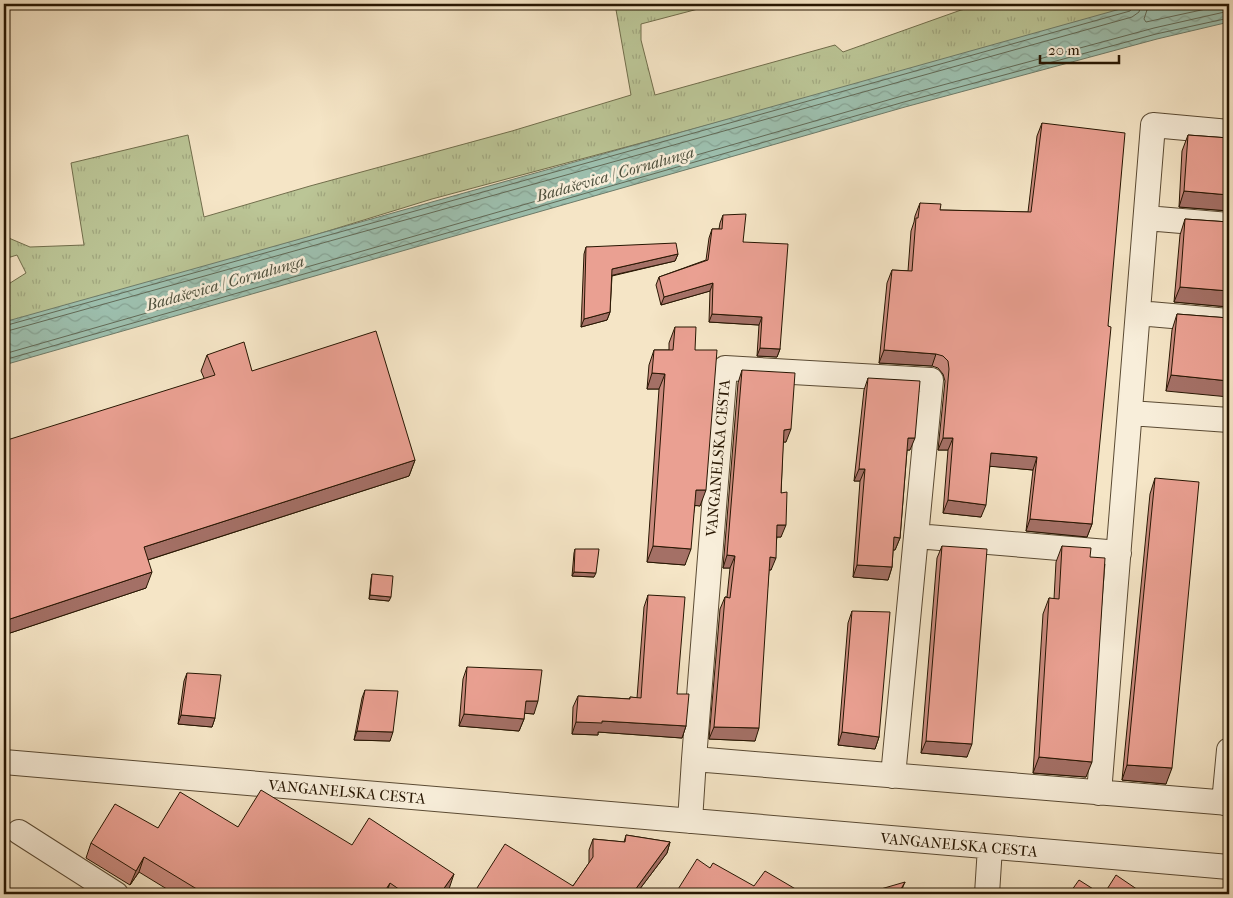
<svg xmlns="http://www.w3.org/2000/svg" width="1233" height="898" viewBox="0 0 1233 898" font-family="'IM FELL French Canon',serif">
<style>
.grass{fill:url(#grass-tufts);stroke:#716e4c}
.water{fill:url(#water-waves);stroke:#6e7c6a}
.lines{fill:none;stroke-linecap:round;stroke-linejoin:round}
.shore{stroke:#626b58;stroke-width:1}
.street-casing{stroke:#5a4a33;stroke-width:26}
.street{stroke:#f8eeda;stroke-width:24}
.wall{fill:#c98a7e;stroke:#271602}
.shaded-wall{fill:#a47066;stroke:#271602}
.building{fill:#eaa092;stroke:#271602}
.labels{text-anchor:middle;dominant-baseline:central;stroke-width:5;stroke-linejoin:round;paint-order:stroke}
.street-label{font-size:15px;fill:#271602;stroke:#f8eeda}
.water-label{font-size:16px;font-style:italic;fill:#50523f;stroke:#f8eeda}
</style>
<defs>
<pattern id="grass-tufts" width="24" height="20" patternUnits="userSpaceOnUse" patternTransform="scale(1.25)"><rect width="24" height="20" fill="#bbc596"/><path d="M3 7l-1-3M5 7V3M7 7l1-3M15 17l-1-3M17 17v-4M19 17l1-3" fill="none" stroke="#a1a880"/></pattern>
<pattern id="water-waves" width="16" height="10" patternUnits="userSpaceOnUse" patternTransform="scale(1.25)"><rect width="16" height="10" fill="#9dc0af"/><path d="M0 5q4-4 8 0t8 0" fill="none" stroke="#87a495"/></pattern>
</defs>
<rect width="100%" height="100%" fill="#f5e5c6"/>
<filter id="stains"><feTurbulence type="fractalNoise" baseFrequency=".004" numOctaves="4"/><feColorMatrix values="0 0 0 0 .2 0 0 0 0 .09 0 0 0 0 .02 0 0 0 .5 -.17"/></filter>
<radialGradient id="worn" r=".72"><stop offset=".6" stop-color="#630" stop-opacity="0"/><stop offset="1" stop-color="#630" stop-opacity=".3"/></radialGradient>
<!-- grass -->
<path class="grass" d="M615 4H717L641 24V40L655 95 835 45 843 52 961 10 990 4H1160L432 199 289 243 4 325V280L7 285 26 273 17 255 4 259V236L30 247 84 245 71 163 188 135 204 217 310 186 512 131 631 95Z"/>
<!-- water -->
<path class="water" d="M1138 4H1229V22L1157 39 905 107 4 365V322Z"/>
<g class="lines">
<!-- shore -->
<path class="shore" d="M1149 4 1144 19 1146 22 1229 4
M4 326 1130 11 1135 4
M4 332 1132 17 1139 12 1141 4
M4 354 902 96 1154 28 1229 11
M4 360 904 102 1156 34 1229 18"/>
<!-- street casing -->
<g class="street-casing">
<path id="street" d="M1146 218 1229 225
M1138 313 1229 321
M1130 413 1229 420
M916 536 1119 553
M694 759 725 368 931 380 893 776
M4 762 1229 867
M1099 793 1153 125 1229 132
M1224 803 1229 750
M690 821 694 759 1229 803
M19 832 116 894
M987 894 990 847"/>
</g>
<!-- street -->
<use href="#street" class="street"/>
</g>
<!-- wall -->
<path class="wall" d="M1042 123 1108 326 1092 524 1087 537 1026 531 1033 470 990 466 981 517 943 513 948 450H938L945 381 943 374 938 368 932 366 879 363 887 283 892 270 908 271 911 231 914 222 915 216 920 203 940 210 1028 212 1037 136Z
M1188 135 1229 138V211L1179 207 1182 151Z
M723 215 743 242 780 349 777 357 757 356 759 325 709 322 710 291 661 305 656 285 659 277 706 260 709 238 712 229H719L720 223Z
M1185 219 1229 222V307L1174 302 1180 235Z
M586 247 678 254 675 261 612 276 610 312 607 320 581 327 584 254Z
M1177 314 1229 318 1166 391 1172 330Z
M675 327 695 350 700 506 695 505 685 565 647 562 659 389H647L649 365 654 350H669V343Z
M207 355 252 371 415 460 409 476 148 560 146 588 4 635 204 378 201 371Z
M742 370 786 442H783L781 493V537H777L771 570H769L755 741 709 739 720 609 725 597H727L730 568H723L738 383Z
M868 378 910 450H907L900 538 895 550H893L892 567 888 580 853 577 860 481H854L864 390Z
M1155 478 1166 784 1122 780 1150 494Z
M942 546 967 757 921 753 937 558Z
M1062 546 1090 557 1086 777 1033 773 1043 614 1049 598 1054 599 1056 562Z
M575 549 594 577 572 576 574 553Z
M372 574 389 601 369 599 371 579Z
M648 595 686 726 682 738 598 732V735L572 734 573 707 578 696 630 699V697L637 698 644 607Z
M852 611 879 737 875 749 838 745 848 623Z
M467 667 534 714 524 713V719L519 731 459 726 463 679Z
M187 673 215 718 212 727 178 724 184 681Z
M365 690 390 741 354 740 362 698Z
M238 827 449 889 445 894H175L139 872 130 885 86 858 91 843 158 828Z
M626 835 670 842 667 853 636 894H475L477 888 573 886 589 863V850L593 839 624 842Z"/>
<!-- shaded-wall -->
<path class="shaded-wall" d="M1184 191 1229 195V211L1179 207Z
M678 254 675 261 609 276 612 269Z
M713 283 710 291 661 305 664 297Z
M1180 287 1229 291V307L1174 302Z
M610 312 607 320 581 327 584 319Z
M712 314 762 317 759 325 709 322Z
M760 348 780 349 777 357 757 356Z
M884 350 936 354 932 366 879 363Z
M652 373 665 374 659 389H647Z
M1171 375 1229 381V397L1166 391Z
M791 429 786 442H779L784 430Z
M908 438H915L910 450H904Z
M943 438H953L948 450H938Z
M991 453 1037 457 1033 470 987 466Z
M415 460 409 476 138 563 144 547Z
M859 469H865L860 481H854Z
M696 490H706L700 506 690 505Z
M948 500 986 505 981 517 943 513Z
M1030 519 1092 524 1087 537 1026 531Z
M777 525H786L781 537H773Z
M894 537 900 538 895 550 889 549Z
M653 546 691 549 685 565 647 562Z
M727 555 735 556 730 568H723Z
M770 557 776 558 771 570 765 569Z
M857 565 892 567 888 580 853 577Z
M152 572 146 588 4 635V621Z
M574 572 596 573 594 577 572 576Z
M370 595 391 597 389 601 369 599Z
M526 701H538L534 714 521 713Z
M464 714 524 719 519 731 459 726Z
M181 715 215 718 212 727 178 724Z
M602 721 686 726 682 738 598 732V735L572 734 576 722Z
M714 727 759 728 755 741 709 739Z
M357 731 393 732 390 741 354 740Z
M842 732 879 737 875 749 838 745Z
M926 741 972 744 967 757 921 753Z
M1039 757 1092 762 1086 777 1033 773Z
M1127 765 1172 768 1166 784 1122 780Z
M670 842 667 853 636 894H632Z
M144 857 139 872 130 885 136 871Z
M454 874 449 889 445 894H440Z
M905 882 900 894H898Z
M390 883 386 894H383Z"/>
<!-- building -->
<path class="building" d="M1042 123 1125 133 1108 326 1111 327 1092 524 1030 519 1037 457 991 453 986 505 948 500 953 438H943L949 369 948 361 943 356 936 354 884 350 892 270 912 271 916 218H918L920 203 941 204 940 210 1031 212Z
M1188 135 1229 138V195L1184 191Z
M746 214 743 242 788 244 780 349 760 348 762 317 712 314 713 283 664 297 659 277 708 260 712 229H722L723 215Z
M1185 219 1229 222V291L1180 287Z
M676 243 678 254 612 269 610 312 584 319 586 247Z
M1177 314 1229 318V381L1171 375Z
M675 327H696L695 350H717L706 490H696L691 549 653 546 665 374 652 373 654 350H673Z
M376 331 415 460 144 547 152 572 4 621V441L215 375 207 355 244 342 252 371Z
M742 370 795 373 791 429 784 430 781 493 787 492 786 525H777L776 558 770 557 759 728 714 727 725 597 730 598 735 556 727 555Z
M868 378 920 381 915 438H908L900 538 894 537 892 567 857 565 865 469H859Z
M1155 478 1199 482 1172 768 1127 765Z
M942 546 987 549 972 744 926 741Z
M1062 546 1091 548 1090 557 1105 558 1092 762 1039 757 1049 598 1059 599Z
M575 549H599L596 573 574 572Z
M372 574 393 576 391 597 370 595Z
M648 595 685 597 677 694H689L686 726 602 721V723L576 722 578 696 630 699V697L641 698Z
M852 611 890 612 879 737 842 732Z
M467 667 542 670 538 701H526L524 719 464 714Z
M187 673 221 675 215 718 181 715Z
M365 690 398 691 393 732 357 731Z
M261 790 352 845 369 818 454 874 440 894H406L390 883 383 894H205L144 857 136 871 91 843 115 804 158 828 180 792 238 827Z
M626 835 670 842 632 894H487L477 888 505 844 573 886 593 857V839L625 842Z
M697 859 710 868 713 863 754 886 765 871 804 894H675Z
M1116 875 1144 894H1104Z
M1079 880 1101 894H1069Z
M905 882 898 894H866L867 893Z"/>
<g class="labels">
<!-- street labels -->
<g class="street-label">
<text transform="translate(718 458) rotate(-85)">VANGANELSKA CESTA</text>
<text transform="translate(347 792) rotate(5)">VANGANELSKA CESTA</text>
<text transform="translate(959 845) rotate(5)">VANGANELSKA CESTA</text>
</g>
<!-- water labels -->
<g class="water-label">
<text transform="translate(615 174) rotate(-16)">Badaševica / Cornalunga</text>
<text transform="translate(225 283) rotate(-16)">Badaševica / Cornalunga</text>
</g>
</g>
<!-- margin -->
<rect width="1233" height="898" fill="none" stroke="#f5e5c6" stroke-width="20"/>
<rect x="5" y="5" width="1223" height="888" fill="none" stroke="#271602" stroke-width="2.5"/>
<rect x="10" y="10" width="1213" height="878" fill="none" stroke="#271602"/>
<!-- scale -->
<path d="M1040 55v8h79v-8" fill="none" stroke="#271602" stroke-width="2.5"/>
<text x="1048" y="55" font-size="15" fill="#271602" stroke="#f8eeda" stroke-width="4" paint-order="stroke">20 m</text>
<rect width="100%" height="100%" filter="url(#stains)"/>
<rect width="100%" height="100%" fill="url(#worn)"/>
</svg>
